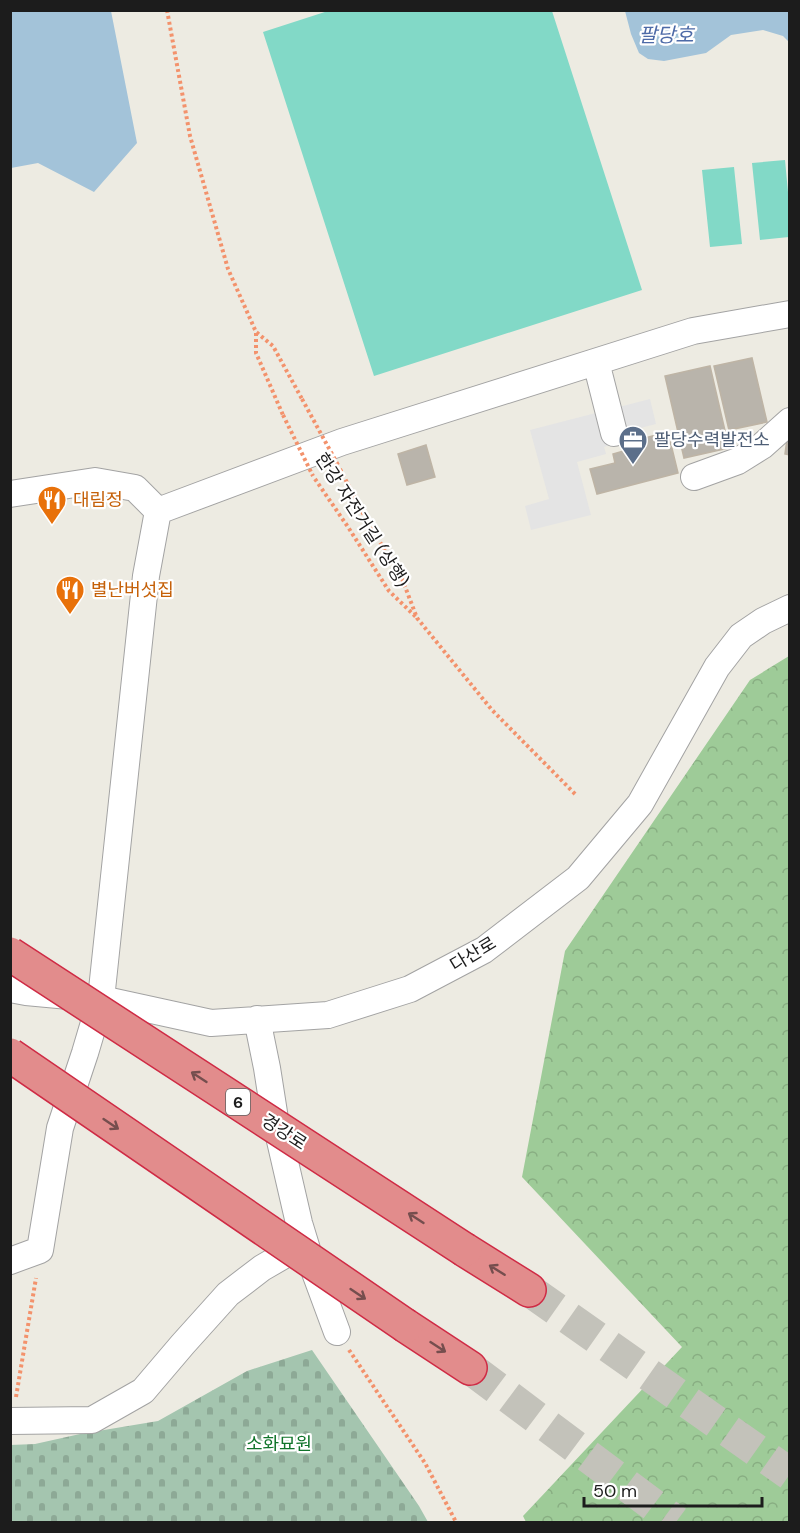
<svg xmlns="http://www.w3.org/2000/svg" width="800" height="1533" viewBox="0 0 800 1533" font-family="'DM Sans','Noto Sans KR',sans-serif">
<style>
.forest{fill:url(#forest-crowns)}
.cemetery{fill:url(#cemetery-stones)}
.pitch{fill:#82d9c7}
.parking{fill:#e4e4e4}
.water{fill:#a3c3d9}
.building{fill:#b9b4ab;stroke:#beb4a5;stroke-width:1.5}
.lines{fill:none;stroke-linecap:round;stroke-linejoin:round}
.highway-tunnel{stroke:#c3c2ba;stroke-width:33;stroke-dasharray:33 16;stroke-linecap:butt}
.minor-casing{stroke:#a3a3a3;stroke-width:28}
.highway-casing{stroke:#cf2b45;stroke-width:36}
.path{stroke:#f3926c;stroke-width:4;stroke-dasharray:3 3;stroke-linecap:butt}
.minor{stroke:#fff;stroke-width:26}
.highway{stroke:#e28c8c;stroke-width:33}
.highway-bridge-casing{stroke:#cf2b45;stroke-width:36;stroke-linecap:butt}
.path-bridge{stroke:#f3926c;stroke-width:4;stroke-dasharray:3 3;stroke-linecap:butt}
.highway-bridge{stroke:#e28c8c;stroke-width:33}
.oneway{stroke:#754e4e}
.labels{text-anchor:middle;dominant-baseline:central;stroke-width:4.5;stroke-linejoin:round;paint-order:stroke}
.shield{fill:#fff;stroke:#606060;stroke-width:1.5}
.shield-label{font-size:16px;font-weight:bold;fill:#1c1c1c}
.service-label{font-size:18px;fill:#4e5e75;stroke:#fff;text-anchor:start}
.food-label{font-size:18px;fill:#c56008;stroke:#fff;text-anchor:start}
.street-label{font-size:18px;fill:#1c1c1c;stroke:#fff}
.park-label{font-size:18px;fill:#10742a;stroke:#fff}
.water-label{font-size:20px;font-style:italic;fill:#4d6aa7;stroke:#fff}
</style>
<defs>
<pattern id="forest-crowns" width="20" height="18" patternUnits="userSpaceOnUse" patternTransform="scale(1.5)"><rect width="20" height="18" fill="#9ecb98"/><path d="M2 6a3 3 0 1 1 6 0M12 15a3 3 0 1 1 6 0" fill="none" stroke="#88ae82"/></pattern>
<pattern id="cemetery-stones" width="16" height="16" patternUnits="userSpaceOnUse" patternTransform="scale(1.5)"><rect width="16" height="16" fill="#a4c5af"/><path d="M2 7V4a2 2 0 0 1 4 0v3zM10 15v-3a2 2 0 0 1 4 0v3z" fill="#8da996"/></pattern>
</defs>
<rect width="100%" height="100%" fill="#edebe2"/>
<!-- forest -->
<path class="forest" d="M789 656V1522H526L523 1516 682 1347 522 1177 565 951 750 680Z"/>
<!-- cemetery -->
<path class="cemetery" d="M312 1350 419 1506 428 1522H11L10 1445 35 1444 80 1434 158 1421 247 1371Z"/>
<!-- pitch -->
<path class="pitch" d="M331 10 552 11 642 290 374 376 263 32Z
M785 160 789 203V237L760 240 752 163Z
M734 167 742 244 710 247 702 170Z"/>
<!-- parking -->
<path class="parking" d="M650 399 656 424 621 433 623 441 604 447 606 454 577 462 591 515 531 530 525 506 549 499 530 430Z"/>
<!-- water -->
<path class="water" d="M11 10 111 11 137 143 94 192 38 163 11 168Z
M625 11H789V42L783 36 763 30 731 35 706 53 664 61 648 59 639 53 631 34Z"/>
<!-- building -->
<path class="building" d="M752 358 767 422 729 430 714 366Z
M710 366 729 448 684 458 665 376Z
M668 432 678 473 597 494 590 469 615 463 613 454 634 448 633 441Z
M787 439 790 440V455L785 454Z
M426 445 435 477 407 485 398 454Z"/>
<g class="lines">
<!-- highway-tunnel -->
<path class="highway-tunnel" d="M529 1290 790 1474
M470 1368 676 1522"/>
<!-- minor casing -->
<g class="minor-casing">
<path id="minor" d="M596 362 614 433
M694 477 738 461 762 446 790 421
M10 494 95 481 135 488 158 511 146 576 101 999 85 1053 60 1128 40 1250 10 1261
M158 511 342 442 693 331 790 314
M10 989 26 992 101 999 211 1023 328 1015 410 989 484 950 578 878 640 804 717 667 741 636 763 621 790 608
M257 1019 267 1068 275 1119 299 1223 310 1259 337 1332
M10 1421 92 1420 143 1391 183 1344 228 1294 262 1268 305 1243"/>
</g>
<!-- highway casing -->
<g class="highway-casing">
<path id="highway" d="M465 1250 529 1290
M406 1326 470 1368"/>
</g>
<!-- path -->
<path class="path" d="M167 10 190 136 228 269 256 332 273 346 302 399
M256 333V353L283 415
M340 469 368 523 401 576 417 618 492 710 577 796
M315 479 348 527 389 591 416 617
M349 1350 425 1463 456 1522
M16 1397 36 1278"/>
<!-- minor -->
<use href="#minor" class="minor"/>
<!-- highway -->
<use href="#highway" class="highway"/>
<!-- highway-bridge casing -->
<g class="highway-bridge-casing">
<path id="highway-bridge" d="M10 954 465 1250
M10 1055 406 1326"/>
</g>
<!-- path-bridge -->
<path class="path-bridge" d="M302 399 338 465
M283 415 313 476"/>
<!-- highway-bridge -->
<use href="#highway-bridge" class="highway-bridge"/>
</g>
<!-- one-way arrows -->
<defs><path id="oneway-shaft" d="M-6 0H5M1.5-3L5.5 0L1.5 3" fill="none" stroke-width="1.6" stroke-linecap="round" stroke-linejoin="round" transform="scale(1.5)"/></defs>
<g class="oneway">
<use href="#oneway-shaft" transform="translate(199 1077) rotate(-147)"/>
<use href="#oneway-shaft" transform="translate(111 1124) rotate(34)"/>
<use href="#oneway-shaft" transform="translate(416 1218) rotate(-147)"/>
<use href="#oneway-shaft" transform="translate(497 1270) rotate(-148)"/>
<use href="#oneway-shaft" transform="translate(358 1294) rotate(34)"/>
<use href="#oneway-shaft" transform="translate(438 1347) rotate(33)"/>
</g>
<!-- icons -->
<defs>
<g id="office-pin" transform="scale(1.5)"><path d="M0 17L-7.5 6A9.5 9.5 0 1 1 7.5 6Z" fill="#5c6f8a" stroke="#fff"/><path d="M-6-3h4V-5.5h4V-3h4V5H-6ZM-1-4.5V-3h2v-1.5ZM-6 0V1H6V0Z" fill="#fff"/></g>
<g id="restaurant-pin" transform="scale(1.5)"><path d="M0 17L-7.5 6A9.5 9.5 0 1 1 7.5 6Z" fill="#e8710a" stroke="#fff"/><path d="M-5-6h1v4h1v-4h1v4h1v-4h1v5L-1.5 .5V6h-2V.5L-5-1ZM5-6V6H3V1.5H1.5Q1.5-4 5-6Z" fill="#fff"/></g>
</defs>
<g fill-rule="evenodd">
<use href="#office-pin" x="633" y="440"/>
<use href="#restaurant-pin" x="52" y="500"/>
<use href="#restaurant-pin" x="70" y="590"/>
</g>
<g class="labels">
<!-- shield labels -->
<rect class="shield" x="226" y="1089" width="24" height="26" rx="4.5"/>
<g class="shield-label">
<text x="238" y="1102">6</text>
</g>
<!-- service labels -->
<g class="service-label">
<text x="654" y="440">팔당수력발전소</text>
</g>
<!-- food labels -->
<g class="food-label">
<text x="73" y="500">대림정</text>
<text x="91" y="590">별난버섯집</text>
</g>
<!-- street labels -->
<g class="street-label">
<text transform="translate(362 520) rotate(57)">한강 자전거길 (상행)</text>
<text transform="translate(473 954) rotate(-31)">다산로</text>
<text transform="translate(284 1132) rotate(33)">경강로</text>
</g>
<!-- park labels -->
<g class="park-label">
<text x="279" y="1444">소화묘원</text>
</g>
<!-- water labels -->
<g class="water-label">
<text x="666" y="35">팔당호</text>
</g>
</g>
<!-- border -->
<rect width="800" height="1533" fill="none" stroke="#1c1c1c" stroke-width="24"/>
<!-- scale -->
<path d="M584 1497v9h178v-9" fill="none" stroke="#1c1c1c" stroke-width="3"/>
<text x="593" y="1497" font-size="18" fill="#1c1c1c" stroke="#ffffff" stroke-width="4.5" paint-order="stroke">50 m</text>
</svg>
